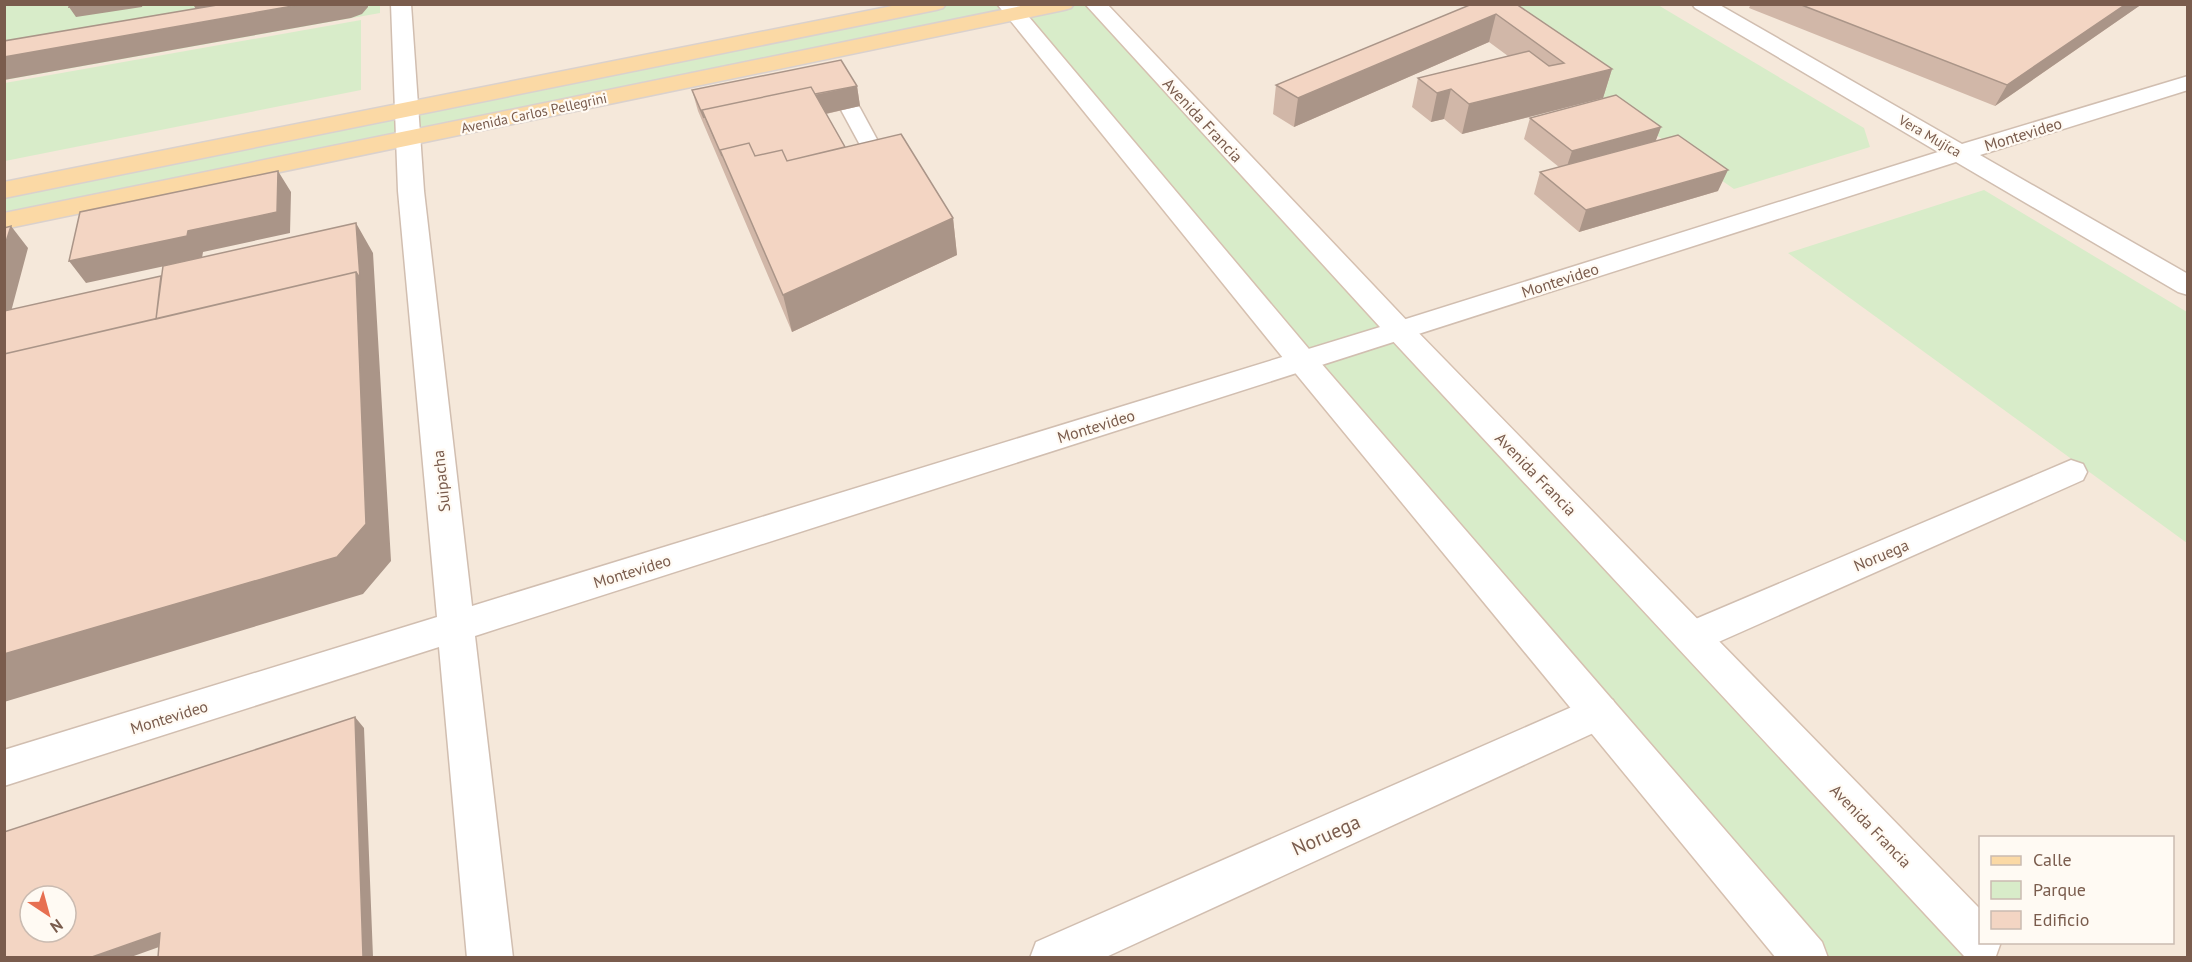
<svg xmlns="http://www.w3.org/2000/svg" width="2192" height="962" viewBox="0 0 2192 962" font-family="'PT Sans',sans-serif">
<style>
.residential{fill:#f5e8da;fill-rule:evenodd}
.green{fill:#d8ecc9}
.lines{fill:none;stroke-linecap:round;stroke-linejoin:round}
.service-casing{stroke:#d1beb0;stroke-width:3}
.minor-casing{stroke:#d1beb0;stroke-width:3}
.secondary-casing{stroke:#d6c0b0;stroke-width:3}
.primary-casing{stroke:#dad1cd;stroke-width:3}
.service{fill:#fff;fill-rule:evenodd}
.minor{fill:#fff;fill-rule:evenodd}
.secondary{fill:#fff;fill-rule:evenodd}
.primary{fill:#fbd9a5;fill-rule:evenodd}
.wall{fill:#d1b7a8}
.shaded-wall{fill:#aa9588}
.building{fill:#f3d5c3;stroke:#aa9588;stroke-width:1.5;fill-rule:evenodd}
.labels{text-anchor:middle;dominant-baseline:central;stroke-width:4.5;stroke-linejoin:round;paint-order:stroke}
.far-street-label{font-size:14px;fill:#7a5c4d;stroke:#fffaf3}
.street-label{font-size:16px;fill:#7a5c4d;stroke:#fffaf3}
.near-street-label{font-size:20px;fill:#7a5c4d;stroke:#fffaf3}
</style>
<rect width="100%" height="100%" fill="#fdf6ec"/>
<!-- residential -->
<path class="residential" d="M5 5H2187V957L5 958ZM1980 838H2172V942H1980ZM30 896H66V932H30Z"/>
<!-- green -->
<path class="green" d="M5 5H380V13L5 80Z
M936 5H1095L1997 957H1806L1016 15 5 221V190Z
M1469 5H1658L1864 128 1870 147 1734 189Z
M361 20V90L5 161V83Z
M1984 190 2187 312V543L1788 253Z"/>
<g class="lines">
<!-- service casing -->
<g class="service-casing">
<path id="service" d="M850 102 857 104 860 108 886 156 883 160H869L866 156 840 108 843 104Z"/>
</g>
<!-- minor casing -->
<g class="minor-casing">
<path id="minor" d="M391 4H411L424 191 472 606 1390 324 1938 152 1695 8 1692 4H1718L1962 144 2188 76V90L1980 155 2188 274V295L2178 292 1956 162 475 636 513 958H467L439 647 4 786V750L437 617 398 191Z
M2071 460 2083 464 2087 472 2083 480 1705 648 1692 652 1679 648 1674 637 1679 626Z
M1599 695 1613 700 1618 712 1613 724 1104 958H1030L1036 942Z"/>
</g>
<!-- secondary casing -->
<g class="secondary-casing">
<path id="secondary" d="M997 4H1018L1314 355 1822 942 1828 958H1776L1292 369Z
M1085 4H1107L1410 324 1980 909V942H2001L1996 956 1991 958 1964 956 1390 338Z"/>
</g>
<!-- primary casing -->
<g class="primary-casing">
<path id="primary" d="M902 4H946L943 8 936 10 4 198V182Z
M1031 4H1074L1071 8 1064 10 4 229V213Z"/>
</g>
<!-- service -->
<use href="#service" class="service"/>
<!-- minor -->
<use href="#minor" class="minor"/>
<!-- secondary -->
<use href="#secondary" class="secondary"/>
<!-- primary -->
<use href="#primary" class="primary"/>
</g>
<!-- wall -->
<path class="wall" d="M1516 4 1612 69 1603 98 1462 134 1444 119 1431 122 1412 107 1418 78 1508 56 1489 42 1294 127 1273 114 1276 85Z
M1751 4H2142L1995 106 1749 8Z
M857 86 860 106 826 114 845 147 953 218 957 255 792 332 698 111 692 90Z
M1530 118 1661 127 1655 141 1718 191 1579 232 1534 194 1540 172 1559 167 1524 139Z"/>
<!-- shaded-wall -->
<path class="shaded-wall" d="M85 4H143L142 7 76 17 69 7Z
M193 4H268L199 15Z
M304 4H368V7L362 14 351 18 4 80V57Z
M2126 4H2142L1995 106 2007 85Z
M1496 14 1489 42 1294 127 1298 98Z
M1612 69 1603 98 1462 134 1469 104Z
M857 86 860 106 714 139 705 118Z
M1451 89 1444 119 1431 122 1437 93Z
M1661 127 1653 148 1565 172 1572 151Z
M1728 170 1718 191 1579 232 1586 210Z
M278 171 291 192 290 233 203 252 202 258 86 283 69 261 188 231Z
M953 218 957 255 792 332 783 295Z
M356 223 373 253 391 561 363 594 4 702V654Z
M11 226 28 248 4 338V248Z
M355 717 364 728 373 957H363Z
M160 933 173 942 131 957H92Z"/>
<!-- building -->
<path class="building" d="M70 4H85L69 7Z
M223 4H304L4 57V41Z
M1472 4H1516L1612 69 1469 104 1451 89 1437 93 1418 78 1529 51 1549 66 1564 63 1496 14 1298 98 1276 85Z
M1799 4H2126L2007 85Z
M841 60 857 86 815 94 811 87 702 110 704 118 692 90Z
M811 87 845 147 787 161 782 150 755 156 749 143 720 150 722 156 702 110Z
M1616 95 1661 127 1572 151 1530 118Z
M901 134 953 218 783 295 720 150 749 143 755 156 782 150 787 161Z
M1678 135 1728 170 1586 210 1540 172Z
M278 171 277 212 188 231 187 236 69 261 80 212Z
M356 223 360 278 356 272 156 319 163 266Z
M11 226 4 248V228Z
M356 272 366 524 337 557 4 654V354Z
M161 276 156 319 4 354V311Z
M355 717 363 957H158L160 933 92 957H4V832ZM30 896H66V932H30Z"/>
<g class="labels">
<!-- far-street labels -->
<g class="far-street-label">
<text transform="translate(534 113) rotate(-12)">Avenida Carlos Pellegrini</text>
<text transform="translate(1930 136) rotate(30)">Vera Mujíca</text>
</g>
<!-- street labels -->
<g class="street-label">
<text transform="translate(1203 120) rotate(47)">Avenida Francia</text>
<text transform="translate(2023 134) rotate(-17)">Montevideo</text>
<text transform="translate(1560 280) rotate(-18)">Montevideo</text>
<text transform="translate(1096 426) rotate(-17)">Montevideo</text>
<text transform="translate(1536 474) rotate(46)">Avenida Francia</text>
<text transform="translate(441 481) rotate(-96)">Suipacha</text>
<text transform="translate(1881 555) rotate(-23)">Noruega</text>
<text transform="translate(632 571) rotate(-17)">Montevideo</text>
<text transform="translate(169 717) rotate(-17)">Montevideo</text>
<text transform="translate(1871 826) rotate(46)">Avenida Francia</text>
</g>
<!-- near-street labels -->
<g class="near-street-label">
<text transform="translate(1326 835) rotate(-24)">Noruega</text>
</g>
</g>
<!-- border -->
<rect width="2192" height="962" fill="none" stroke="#7a5c4d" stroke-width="12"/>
<!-- legend -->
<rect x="1979" y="836" width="195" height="108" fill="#fffaf3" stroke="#cabbb1" stroke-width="1.5"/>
<rect x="1991" y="856" width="30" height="9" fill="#fbd9a5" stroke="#cabbb1" stroke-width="1.5"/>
<text x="2033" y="866" font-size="18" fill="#7a5c4d">Calle</text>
<rect x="1991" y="881" width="30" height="18" fill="#d8ecc9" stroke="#cabbb1" stroke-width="1.5"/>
<text x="2033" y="896" font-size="18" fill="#7a5c4d">Parque</text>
<rect x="1991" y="911" width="30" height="18" fill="#f3d5c3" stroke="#cabbb1" stroke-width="1.5"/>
<text x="2033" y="926" font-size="18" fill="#7a5c4d">Edificio</text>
<!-- north arrow -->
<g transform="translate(48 914) rotate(144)"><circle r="28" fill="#fffaf3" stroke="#cabbb1" stroke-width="1.5"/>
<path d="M0-4.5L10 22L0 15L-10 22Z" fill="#e76f51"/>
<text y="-9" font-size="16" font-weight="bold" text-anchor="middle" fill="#7a5c4d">N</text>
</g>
</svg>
